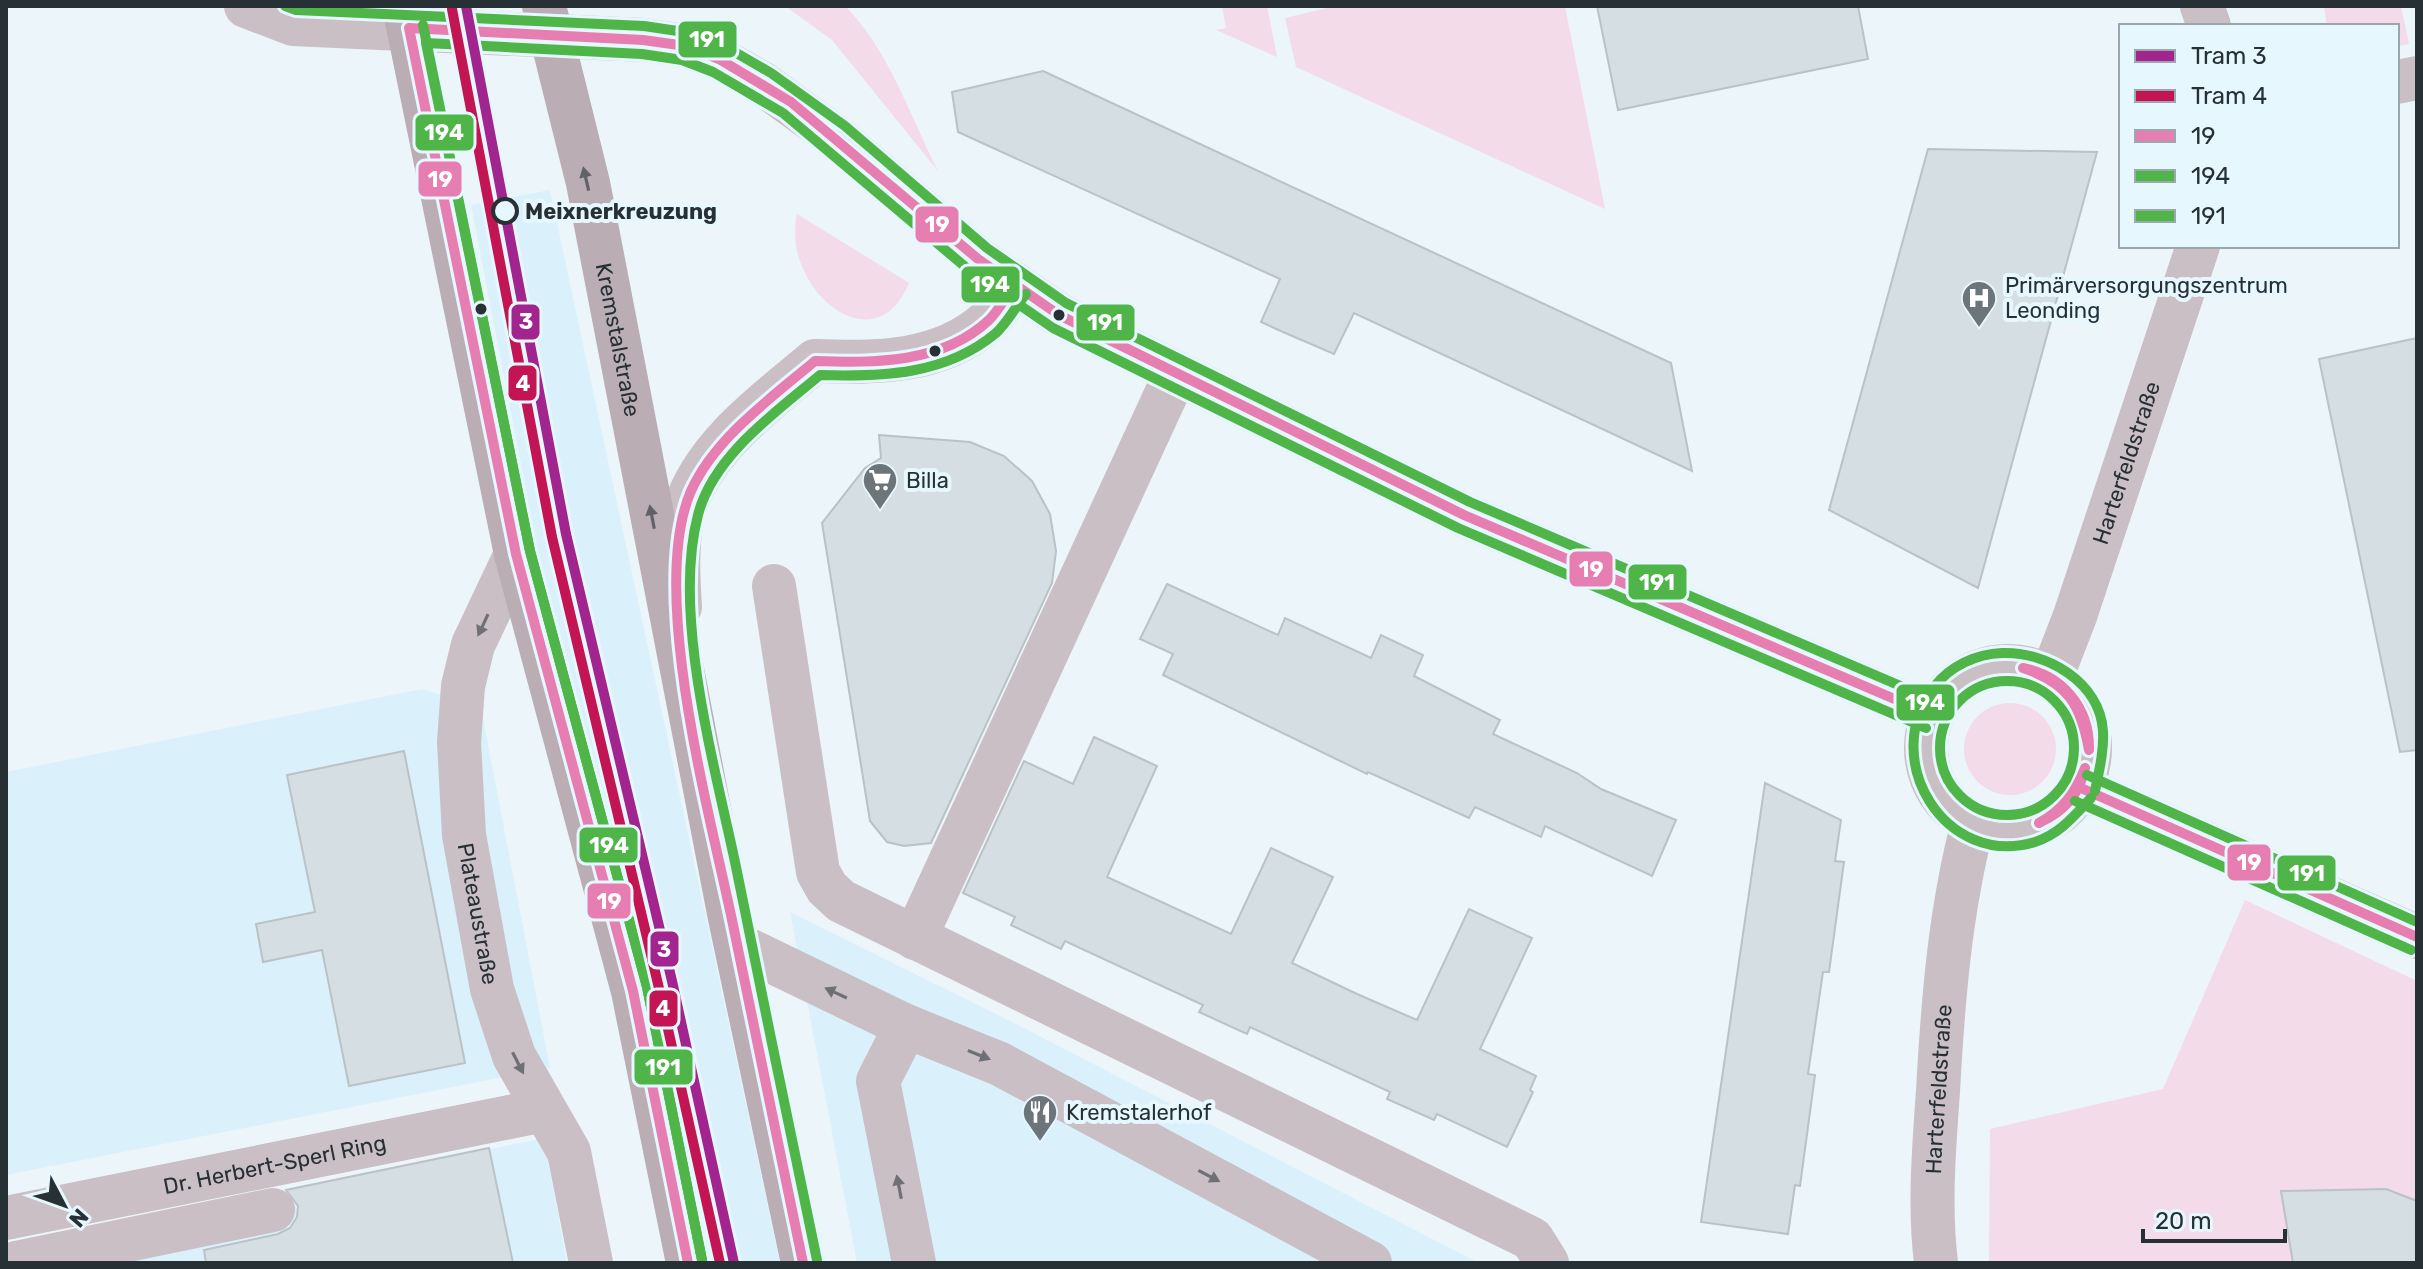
<svg xmlns="http://www.w3.org/2000/svg" width="2423" height="1269" viewBox="0 0 2423 1269" font-family="Rubik,sans-serif">
<style>
.built{fill:#daf1fc}
.green{fill:#f3dbea}
.building{fill:#d5dee2;stroke:#bac2c6;stroke-width:2}
.lines{fill:none;stroke-linecap:round;stroke-linejoin:round}
.minor{stroke:#c9bfc5;stroke-width:44}
.major{stroke:#baadb4;stroke-width:44}
.bus-1-casing{stroke:#e7f7fe;stroke-width:16}
.bus-2-casing{stroke:#e7f7fe;stroke-width:16}
.bus-3-casing{stroke:#e7f7fe;stroke-width:16}
.bus-1{stroke:#e77eb1;stroke-width:10}
.bus-2{stroke:#4fb549;stroke-width:10}
.bus-3{stroke:#4fb549;stroke-width:10}
.tram-1-casing{stroke:#e7f7fe;stroke-width:16}
.tram-2-casing{stroke:#e7f7fe;stroke-width:16}
.tram-1{stroke:#a1248f;stroke-width:10}
.tram-2{stroke:#c31553;stroke-width:10}
.oneway{fill:#616268}
.oneway2{fill:#6f7076}
.stop-dot{fill:#e7f7fe;stroke:#263035;stroke-width:4}
.bus-dot{fill:#263035;stroke:#e7f7fe;stroke-width:3}
.labels{text-anchor:middle;dominant-baseline:central;stroke-width:8;stroke-linejoin:round;paint-order:stroke}
.stop-label{font-size:22px;font-weight:bold;fill:#263035;stroke:#e7f7fe;text-anchor:start}
.poi-label{font-size:22px;fill:#263035;stroke:#e7f7fe;text-anchor:start}
.street-label{font-size:22px;fill:#263035;stroke:#e7f7fe}
.line-badge{stroke:#e7f7fe;stroke-width:3}
.badge-label{font-size:22px;text-anchor:middle;font-weight:bold;fill:#fff}
</style>
<rect width="100%" height="100%" fill="#ecf5f9"/>
<!-- built -->
<path class="built" d="M550 190 780 1263H713L651 986 536 542 471 205Z
M422 689 481 708 550 1068 6 1175V772Z
M790 912 1014 1023 1479 1263H857Z
M544 1138 567 1263H6V1250Z"/>
<!-- green -->
<path class="green" d="M785 6H845C889 50 910 116 938 171L832 40Z
M1222 6H1267L1277 57 1216 30 1226 28Z
M1335 6H1565L1605 209 1296 67 1285 18Z
M2324 6H2401L2409 44 2397 46V26H2327Z
M797 214 909 283C874 368 780 287 797 214Z
M1964 749a46 46 0 1 1 92 0a46 46 0 1 1-92 0Z
M2245 900 2417 981V1263H1989L1990 1129 2163 1089Z"/>
<!-- building -->
<path class="building" d="M1597 6H1858L1868 59 1618 110Z
M1043 71 1671 363 1692 471 1354 313 1334 354 1283 332 1261 322 1280 279 958 132 952 92Z
M1928 149 2097 152 1978 588 1829 510Z
M2417 338V750L2400 752 2319 359Z
M879 435 970 442 1004 456 1032 481 1050 514 1056 551 1052 583 931 843 904 846 887 842 870 821 822 523 865 468 881 458Z
M1167 584 1278 635 1285 618 1371 658 1381 635 1423 655 1414 676 1500 720 1493 734 1577 773 1601 789 1676 820 1652 876 1545 826 1541 837 1475 807 1469 818 1368 772 1367 774 1163 675 1173 654 1140 639Z
M1094 737 1157 766 1107 877 1231 934 1271 848 1333 877 1292 963 1357 994 1417 1020 1469 909 1532 938 1480 1049 1536 1076 1530 1090 1533 1092 1507 1147 1437 1114 1434 1120 1387 1099 1390 1092 1250 1027 1247 1034 1199 1012 1203 1005 1065 941 1061 949 1011 925 1015 917 963 893 1024 761 1073 784Z
M404 751 465 1063 349 1086 322 950 263 962 256 924 315 912 287 775Z
M1765 783 1841 820 1835 861 1844 862 1829 972H1823L1808 1074 1815 1075 1800 1186 1795 1185 1788 1234 1701 1222Z
M489 1148 513 1263H206L204 1250 278 1234 290 1228 297 1217 298 1206 286 1190Z
M2386 1189 2417 1201V1263H2293L2281 1191Z"/>
<g class="lines">
<!-- minor -->
<g class="minor">
<path d="M246 6 293 24 643 40 686 46 719 59 763 84 836 137 978 259 1059 315 1464 515 1932 715"/>
<path d="M2202 6 2209 26"/>
<path d="M2397 82 2417 78"/>
<path id="s1" d="M516 554 473 645 463 686 459 742 464 835 492 989 514 1056 569 1152 591 1263"/>
<path d="M774 586 818 872 827 888 841 901 1532 1239 1547 1263"/>
<path d="M680 607C678 577 676 537 685 508 704 446 768 401 815 361 876 363 940 364 988 321 998 311 1006 296 1015 285"/>
<circle cx="2008" cy="748" r="82"/>
<path id="s2" d="M2051 678 2075 616 2198 246"/>
<path d="M2081 788 2417 937"/>
<path d="M915 938 1175 375"/>
<path d="M736 944 906 1026 1000 1064 1370 1263"/>
<path d="M906 1026 878 1081 914 1263"/>
<path id="s3" d="M6 1218 544 1110"/>
<path d="M16 1263 273 1210"/>
<path id="s4" d="M1936 1263C1929 1206 1934 1148 1938 1091 1943 1000 1950 911 1973 823"/>
</g>
<!-- major -->
<g class="major">
<path d="M404 6 516 554 633 991 688 1263"/>
<path id="s5" d="M544 6 588 183 730 918 803 1263"/>
</g>
<!-- bus-1 casing -->
<g class="bus-1-casing">
<path id="bus-1" d="M2023 668C2064 676 2090 709 2089 750
M2023 668C2068 683 2081 705 2089 750
M2081 788 2417 937
M2039 823C2063 810 2075 793 2085 768
M2039 823C2065 811 2079 795 2085 768
M688 1263 633 991 516 554 409 28 643 40 686 46 719 59 791 102 978 259 1059 315 1464 515 1932 715
M803 1263C779 1149 756 1034 732 920 710 814 648 590 691 491 715 438 771 398 815 361 874 363 942 364 989 320 999 310 1006 296 1015 285"/>
</g>
<!-- bus-2 casing -->
<g class="bus-2-casing">
<path id="bus-2" d="M2091 798C2074 816 2060 834 2035 842 1945 869 1878 759 1934 687 1950 666 1976 654 2002 653 2046 651 2100 682 2103 731 2104 752 2099 771 2095 791
M2075 801 2411 950
M702 1260 647 987 530 551 426 43 642 54 682 60 713 72 783 113 969 270 1053 328 1458 528 1926 728
M817 1260C789 1127 762 995 735 862 714 763 672 613 698 515 713 456 776 412 820 375 882 377 946 375 996 333 1008 322 1016 306 1026 294"/>
</g>
<!-- bus-3 casing -->
<g class="bus-3-casing">
<path id="bus-3" d="M285 6 296 10 644 26 691 33 726 47 771 73 845 126 987 248 1066 303 1470 502 1938 702
M423 25 530 551 647 987 702 1260
M1940 748a67 67 0 1 1 134 0a67 67 0 1 1-134 0Z
M2087 775 2417 922"/>
</g>
<!-- bus-1 -->
<use href="#bus-1" class="bus-1"/>
<!-- bus-2 -->
<use href="#bus-2" class="bus-2"/>
<!-- bus-3 -->
<use href="#bus-3" class="bus-3"/>
<!-- tram-1 casing -->
<g class="tram-1-casing">
<path id="tram-1" d="M466 6 566 534 672 981 734 1263"/>
</g>
<!-- tram-2 casing -->
<g class="tram-2-casing">
<path id="tram-2" d="M452 9 552 537 658 984 720 1263"/>
</g>
<!-- tram-1 -->
<use href="#tram-1" class="tram-1"/>
<!-- tram-2 -->
<use href="#tram-2" class="tram-2"/>
</g>
<!-- one-way arrows -->
<defs><path id="oneway-solid" d="M-6-.8H1V-3.2L6.5 0L1 3.2V.8H-6Z" transform="scale(2)"/></defs>
<g class="oneway">
<use href="#oneway-solid" transform="translate(586 179) rotate(-103)"/>
<use href="#oneway-solid" transform="translate(652 517) rotate(-101)"/>
</g>
<g class="oneway2">
<use href="#oneway-solid" transform="translate(483 625) rotate(115)"/>
<use href="#oneway-solid" transform="translate(836 993) rotate(-155)"/>
<use href="#oneway-solid" transform="translate(979 1055) rotate(22)"/>
<use href="#oneway-solid" transform="translate(518 1063) rotate(63)"/>
<use href="#oneway-solid" transform="translate(1209 1176) rotate(28)"/>
<use href="#oneway-solid" transform="translate(899 1187) rotate(-101)"/>
</g>
<!-- icons -->
<defs>
<g id="hospital-pin" transform="scale(1.8)"><path d="M0 17L-7.5 6A9.5 9.5 0 1 1 7.5 6Z" fill="#6b757a" stroke="#e7f7fe"/><path d="M-5-5h3v3.5h4V-5h3V5h-3V1.5h-4V5h-3Z" fill="#fff"/></g>
<g id="supermarket-pin" transform="scale(1.8)"><path d="M0 17L-7.5 6A9.5 9.5 0 1 1 7.5 6Z" fill="#6b757a" stroke="#e7f7fe"/><path d="M-6-5.5h2.5l.6 2H6L4.5 2H-2.5L-4.4-4H-6ZM-1.5 3.2a1.3 1.3 0 1 0 .1 0ZM3 3.2a1.3 1.3 0 1 0 .1 0Z" fill="#fff"/></g>
<g id="restaurant-pin" transform="scale(1.8)"><path d="M0 17L-7.5 6A9.5 9.5 0 1 1 7.5 6Z" fill="#6b757a" stroke="#e7f7fe"/><path d="M-5-6h1v4h1v-4h1v4h1v-4h1v5L-1.5 .5V6h-2V.5L-5-1ZM5-6V6H3V1.5H1.5Q1.5-4 5-6Z" fill="#fff"/></g>
</defs>
<g fill-rule="evenodd">
<use href="#hospital-pin" x="1979" y="298"/>
<use href="#supermarket-pin" x="880" y="480"/>
<use href="#restaurant-pin" x="1040" y="1112"/>
</g>
<!-- markers -->
<circle class="stop-dot" cx="505" cy="211" r="12"/>
<g class="bus-dot">
<circle cx="481" cy="309" r="7"/>
<circle cx="1059" cy="315" r="7"/>
<circle cx="935" cy="351" r="7"/>
</g>
<g class="labels">
<!-- stop labels -->
<g class="stop-label">
<text x="525" y="211">Meixnerkreuzung</text>
</g>
<!-- poi labels -->
<g class="poi-label">
<text x="2005" y="285">Primärversorgungszentrum<tspan x="2005" dy="25">Leonding</tspan></text>
<text x="906" y="480">Billa</text>
<text x="1066" y="1112">Kremstalerhof</text>
</g>
<!-- street labels -->
<g class="street-label">
<text stroke="none"><textPath href="#s5" startOffset="342">Kremstalstraße</textPath></text>
<text stroke="none"><textPath href="#s2" startOffset="228">Harterfeldstraße</textPath></text>
<text stroke="none"><textPath href="#s1" startOffset="372">Plateaustraße</textPath></text>
<text stroke="none"><textPath href="#s4" startOffset="174">Harterfeldstraße</textPath></text>
<text stroke="none"><textPath href="#s3" startOffset="274">Dr. Herbert-Sperl Ring</textPath></text>
</g>
</g>
<g class="line-badge">
<rect x="677" y="20" width="61" height="39" rx="8" fill="#4fb549"/>
<rect x="414" y="113" width="61" height="39" rx="8" fill="#4fb549"/>
<rect x="417" y="160" width="46" height="38" rx="8" fill="#e77eb1"/>
<rect x="914" y="205" width="46" height="39" rx="8" fill="#e77eb1"/>
<rect x="960" y="265" width="61" height="39" rx="8" fill="#4fb549"/>
<rect x="510" y="303" width="31" height="38" rx="8" fill="#a1248f"/>
<rect x="1075" y="303" width="61" height="39" rx="8" fill="#4fb549"/>
<rect x="507" y="364" width="31" height="38" rx="8" fill="#c31553"/>
<rect x="1568" y="550" width="46" height="38" rx="8" fill="#e77eb1"/>
<rect x="1627" y="563" width="61" height="38" rx="8" fill="#4fb549"/>
<rect x="1895" y="683" width="61" height="39" rx="8" fill="#4fb549"/>
<rect x="578" y="826" width="61" height="38" rx="8" fill="#4fb549"/>
<rect x="2226" y="843" width="46" height="39" rx="8" fill="#e77eb1"/>
<rect x="2276" y="854" width="61" height="38" rx="8" fill="#4fb549"/>
<rect x="586" y="882" width="46" height="38" rx="8" fill="#e77eb1"/>
<rect x="649" y="930" width="31" height="38" rx="8" fill="#a1248f"/>
<rect x="648" y="989" width="31" height="39" rx="8" fill="#c31553"/>
<rect x="633" y="1048" width="61" height="38" rx="8" fill="#4fb549"/>
</g>
<g class="badge-label">
<text x="707" y="47">191</text>
<text x="444" y="140">194</text>
<text x="440" y="187">19</text>
<text x="937" y="232">19</text>
<text x="990" y="292">194</text>
<text x="526" y="329">3</text>
<text x="1105" y="330">191</text>
<text x="523" y="391">4</text>
<text x="1591" y="577">19</text>
<text x="1657" y="590">191</text>
<text x="1925" y="710">194</text>
<text x="609" y="853">194</text>
<text x="2249" y="870">19</text>
<text x="2307" y="881">191</text>
<text x="609" y="909">19</text>
<text x="664" y="957">3</text>
<text x="663" y="1016">4</text>
<text x="663" y="1075">191</text>
</g>
<!-- border -->
<rect width="2423" height="1269" fill="none" stroke="#263035" stroke-width="16"/>
<!-- legend -->
<rect x="2119" y="24" width="280" height="224" fill="#e7f7fe" stroke="#9aa7ae" stroke-width="2"/>
<rect x="2135" y="50" width="40" height="12" fill="#a1248f" stroke="#9aa7ae" stroke-width="2"/>
<text x="2191" y="64" font-size="24" fill="#263035">Tram 3</text>
<rect x="2135" y="90" width="40" height="12" fill="#c31553" stroke="#9aa7ae" stroke-width="2"/>
<text x="2191" y="104" font-size="24" fill="#263035">Tram 4</text>
<rect x="2135" y="130" width="40" height="12" fill="#e77eb1" stroke="#9aa7ae" stroke-width="2"/>
<text x="2191" y="144" font-size="24" fill="#263035">19</text>
<rect x="2135" y="170" width="40" height="12" fill="#4fb549" stroke="#9aa7ae" stroke-width="2"/>
<text x="2191" y="184" font-size="24" fill="#263035">194</text>
<rect x="2135" y="210" width="40" height="12" fill="#4fb549" stroke="#9aa7ae" stroke-width="2"/>
<text x="2191" y="224" font-size="24" fill="#263035">191</text>
<!-- north arrow -->
<g transform="translate(64 1205) rotate(131)" stroke="#e7f7fe" stroke-width="6" paint-order="stroke">
<path d="M0-6L14 30L0 20L-14 30Z" fill="#263035"/>
<text y="-12" font-size="22" font-weight="bold" text-anchor="middle" fill="#263035">N</text>
</g>
<!-- scale -->
<path d="M2143 1229v12h142v-12" fill="none" stroke="#263035" stroke-width="4"/>
<text x="2155" y="1229" font-size="24" fill="#263035" stroke="#e7f7fe" stroke-width="6" paint-order="stroke">20 m</text>
</svg>
